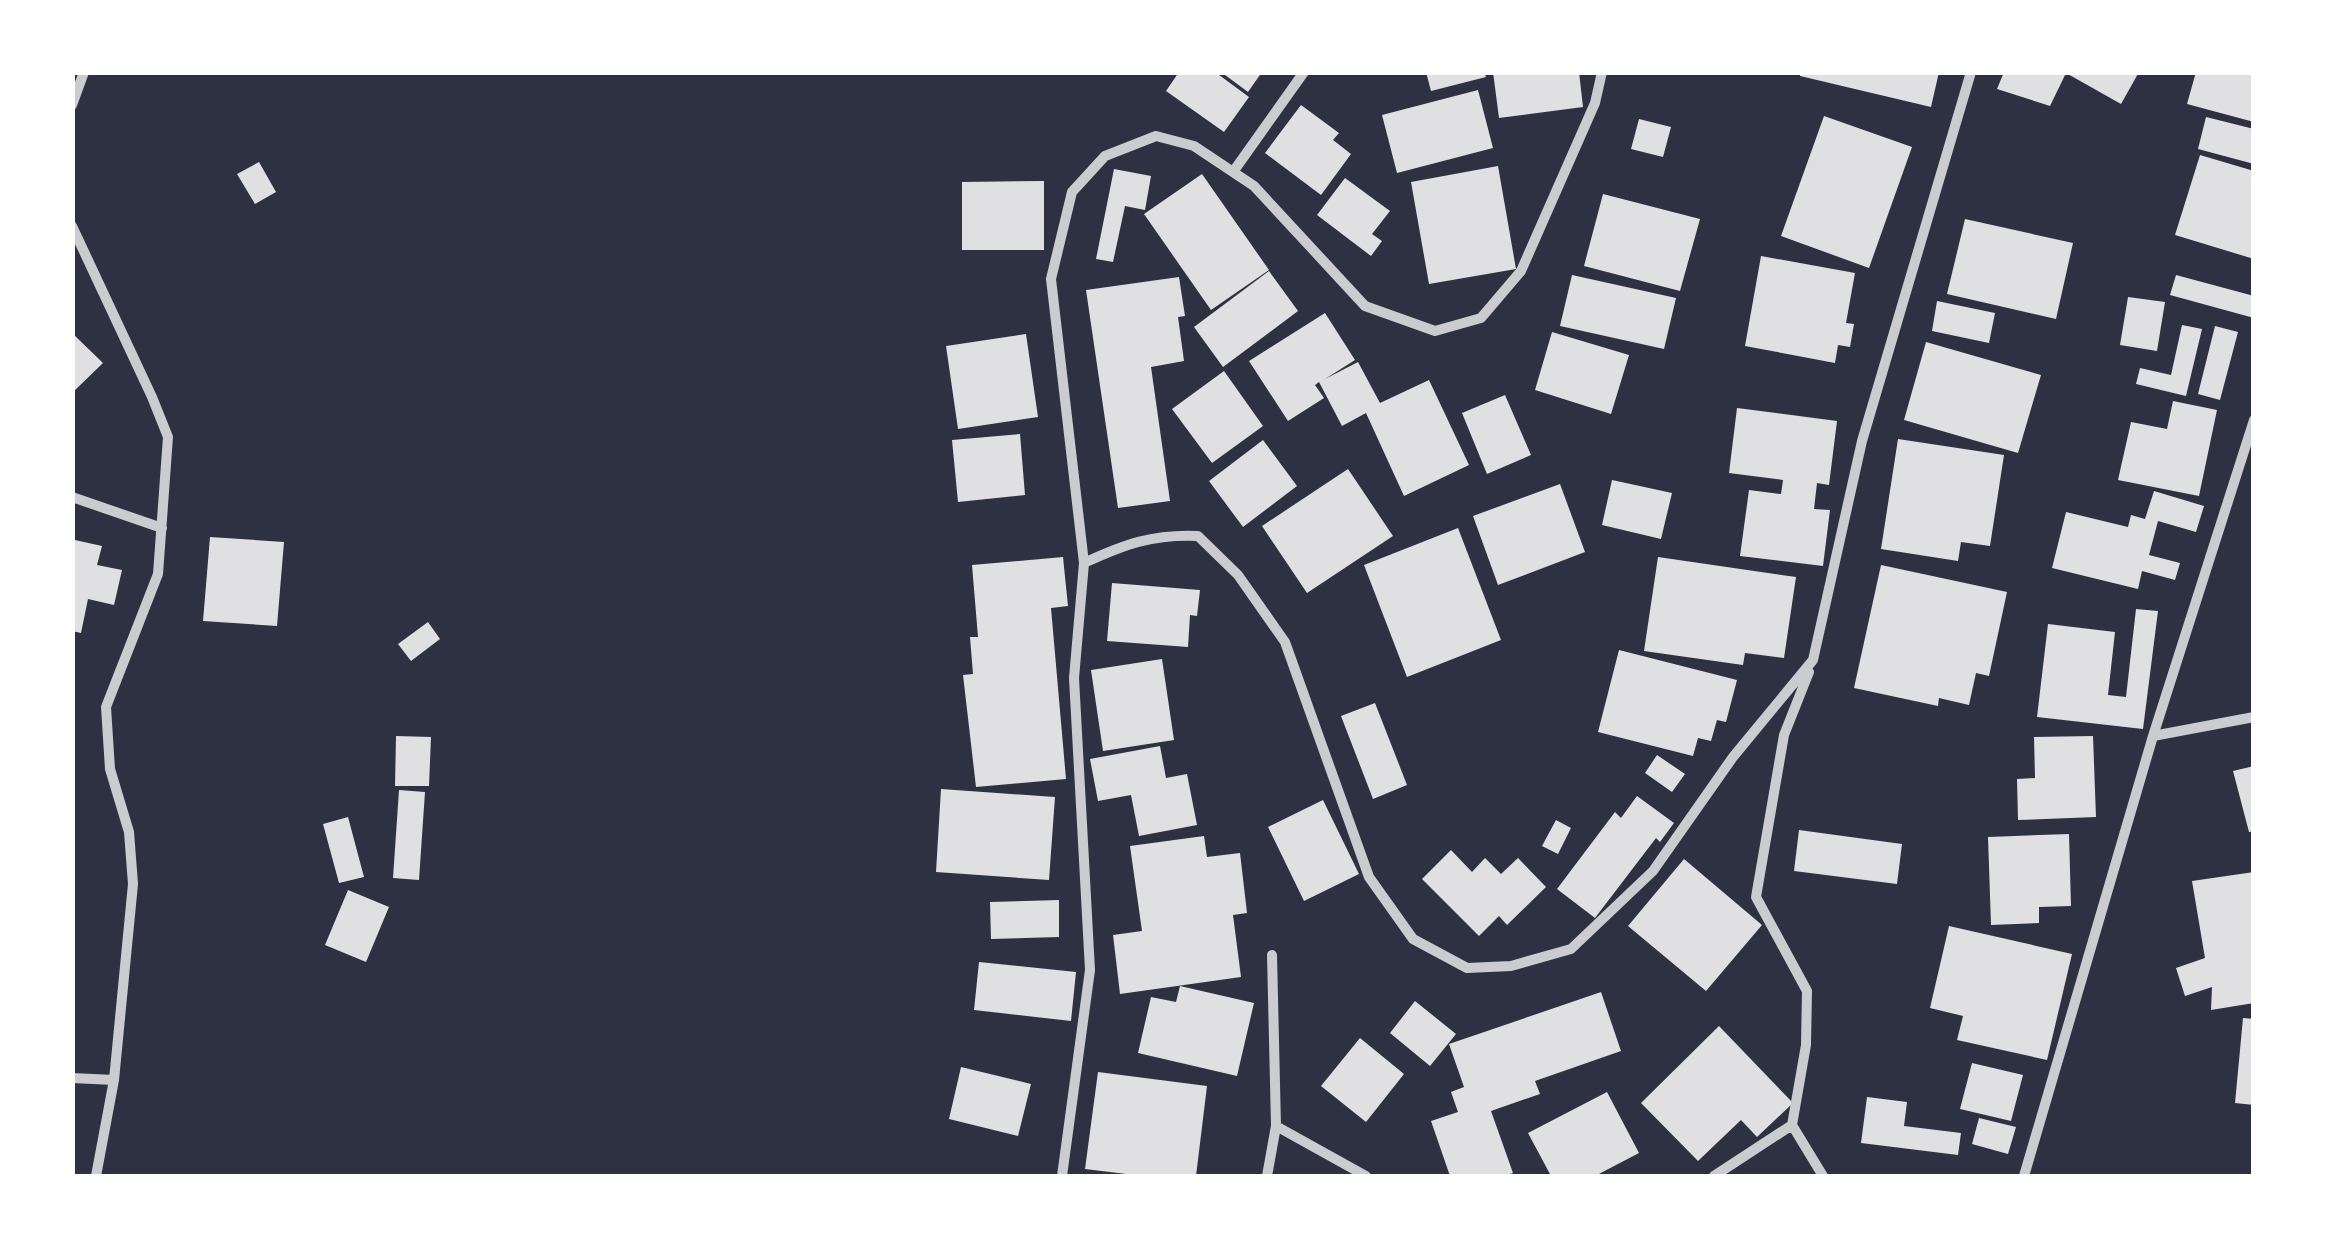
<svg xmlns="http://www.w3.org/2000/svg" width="2326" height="1249" viewBox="0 0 2326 1249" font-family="'Alegreya Sans',sans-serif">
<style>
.building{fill:#e0e0e3}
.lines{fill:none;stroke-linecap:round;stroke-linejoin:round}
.minor{stroke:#caccd0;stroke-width:10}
</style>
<rect width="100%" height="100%" fill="#2d3142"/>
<!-- building -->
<path class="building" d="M1179 72H1215L1249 97 1224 132 1166 91Z
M1221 72H1262L1248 92Z
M1426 72H1484L1486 77 1431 91Z
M1493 72H1579L1583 107 1499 118Z
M1800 72H1939L1931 107 1800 76Z
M2004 72H2139L2121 104 2066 73 2050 106 1997 89Z
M2196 72H2254V122L2187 104Z
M1478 90 1493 148 1397 173 1382 115Z
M1301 105 1339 133 1333 140 1351 154 1321 195 1265 153Z
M1824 116 1912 147 1869 268 1781 236Z
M2206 117 2254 129V164L2198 149Z
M1639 119 1671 127 1663 157 1631 149Z
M2200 155 2254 171V259L2175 235Z
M259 162 276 192 255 204 237 174Z
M1498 166 1516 269 1429 284 1411 182Z
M1114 169 1151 176 1145 210 1125 206 1113 262 1096 259Z
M1202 174 1269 270 1211 310 1144 214Z
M1345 178 1390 211 1372 234 1382 241 1371 256 1317 215Z
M1044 181V250H962V182Z
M1603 194 1700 219 1680 291 1584 266Z
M1965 219 2073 243 2056 319 1947 294Z
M1761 256 1855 273 1846 323 1854 324 1850 347 1838 345 1835 363 1745 346Z
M1269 271 1298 311 1223 367 1194 327Z
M1572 275 1676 298 1664 349 1560 326Z
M2176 275 2254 296V318L2170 295Z
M1179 277 1185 316 1178 317 1184 361 1151 367 1170 501 1118 508 1086 290Z
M2128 297 2165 302 2157 351 2120 345Z
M1937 301 1995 313 1989 343 1932 331Z
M1325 313 1355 360 1325 379 1358 362 1380 403 1429 380 1469 465 1404 496 1366 413 1342 426 1319 382 1315 385 1324 398 1288 421 1249 361Z
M2182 325 2202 329 2186 396 2136 384 2140 368 2171 375Z
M2215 326 2238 332 2220 400 2198 394Z
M1552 332 1629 355 1611 414 1535 390Z
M72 333 103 363 72 393Z
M1026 334 1038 417 958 429 946 346Z
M1926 342 2041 375 2018 453 1904 420Z
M1224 371 1263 426 1212 463 1172 409Z
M1505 395 1531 455 1487 474 1462 413Z
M2173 401 2217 410 2199 496 2118 480 2131 422 2167 429Z
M1737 408 1837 421 1829 485 1817 483 1814 509 1830 510 1823 566 1740 556 1749 490 1781 494 1783 480 1729 473Z
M1020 434 1025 495 958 502 952 440Z
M1898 439 2004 455 1990 546 1961 542 1958 561 1881 549Z
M1263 440 1297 486 1243 527 1209 481Z
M1348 469 1393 536 1307 593 1262 526Z
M1612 480 1672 493 1661 539 1602 525Z
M1560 484 1585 552 1498 585 1473 516Z
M2154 491 2204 506 2196 532 2158 521 2149 555 2180 563 2175 580 2142 571 2138 589 2052 568 2066 512 2128 527 2131 515 2145 519Z
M1458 528 1501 640 1407 677 1364 565Z
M210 537 284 542 277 626 203 621Z
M75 540 102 546 97 565 122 570 114 605 88 599 81 633 72 631Z
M1063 557 1068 606 1051 608 1066 779 976 787 963 675 973 674 970 637H978L972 565Z
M1658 557 1796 577 1784 658 1745 653 1743 665 1644 651Z
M1881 565 2007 592 1989 676 1976 673 1969 705 1939 698 1938 706 1854 688Z
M1112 583 1200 590 1197 616 1190 615 1188 647 1107 641Z
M2136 609 2158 611 2143 729 2037 717 2048 624 2115 632 2108 695 2126 697Z
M428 622 440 639 411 661 398 644Z
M1619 650 1737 680 1726 722 1717 720 1711 741 1698 738 1693 756 1598 732Z
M1162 659 1174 740 1103 751 1091 670Z
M1375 703 1407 785 1373 799 1341 716Z
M396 736 431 737 429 786H395Z
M2093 736 2096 817 2018 820 2017 779 2035 778 2034 737Z
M1160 746 1166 778 1187 774 1197 825 1139 836 1131 795 1098 801 1090 759Z
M1657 755 1685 774 1672 792 1645 773Z
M2254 766V831L2249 832 2233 771Z
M941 789 1055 797 1049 880 936 872Z
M399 790 425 792 419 880 393 878Z
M1637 796 1674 823 1660 842 1656 838 1595 918 1557 889 1615 812 1621 818Z
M1323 800 1359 874 1304 901 1268 827Z
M348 817 364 877 339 883 323 824Z
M1556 820 1571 828 1558 854 1542 846Z
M1799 830 1902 844 1897 884 1794 871Z
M2069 834 2071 906 2039 907V923L1991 925 1988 837Z
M1204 836 1207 857 1240 853 1247 913 1233 915 1241 977 1120 994 1113 935 1142 931 1130 846Z
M1451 850 1472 872 1485 858 1501 874 1518 858 1546 887 1507 925 1499 916 1479 936 1422 879Z
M1684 859 1762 925 1706 991 1628 926Z
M2254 872V1003L2211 1010 2212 987 2185 996 2176 968 2205 958 2192 881Z
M348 890 389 907 366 962 325 945Z
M1059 900V937L991 939 990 902Z
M1949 926 2072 954 2047 1060 1957 1040 1963 1016 1930 1008Z
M979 962 1076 972 1071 1021 974 1010Z
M1180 986 1254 1003 1237 1076 1138 1053 1151 997 1176 1002Z
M1601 992 1621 1051 1535 1081 1540 1094 1491 1111 1513 1173 1504 1176H1450L1431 1121 1458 1112 1451 1092 1464 1087 1449 1044Z
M1415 1001 1456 1034 1430 1066 1390 1033Z
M2243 1018 2254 1019V1105L2235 1103Z
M1719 1026 1793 1103 1757 1137 1741 1120 1698 1161 1641 1103Z
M1360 1038 1404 1074 1366 1122 1321 1086Z
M1972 1063 2023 1075 2011 1121 1960 1109Z
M961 1067 1031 1084 1018 1136 949 1119Z
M1098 1072 1207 1086 1196 1176H1143L1085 1169Z
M1607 1092 1639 1153 1595 1176H1551L1528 1133Z
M1867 1097 1907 1102 1904 1126 1961 1133 1958 1155 1861 1143Z
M1979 1118 2016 1127 2008 1154 1972 1144Z"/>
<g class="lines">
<!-- minor -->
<path class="minor" d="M72 105 84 72
M1233 172 1304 72
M72 226 152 397 168 437 158 574 106 707 110 769 129 832 133 884 114 1080 96 1176
M72 497 162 528
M1084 563C1125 544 1153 534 1198 536L1238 575 1285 642 1369 877 1413 939 1467 968 1511 966 1571 949 1653 871 1733 757 1813 660 1862 441 1971 72
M2153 736 2254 717
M1272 955 1276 1126
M72 1078 114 1080
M1792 1125 1806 1045 1807 991 1756 897 1784 735 1809 672
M1062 1176 1090 970 1074 678 1084 563 1051 279 1072 192 1105 156 1156 136 1194 146 1254 186 1365 306 1435 331 1481 318 1521 271 1595 103 1602 72
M1267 1176 1276 1126 1366 1176
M1714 1176 1792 1125 1823 1176
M2024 1176 2153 736 2254 420"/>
</g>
<!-- border -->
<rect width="2326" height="1249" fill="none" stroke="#ffffff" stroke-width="150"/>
</svg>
